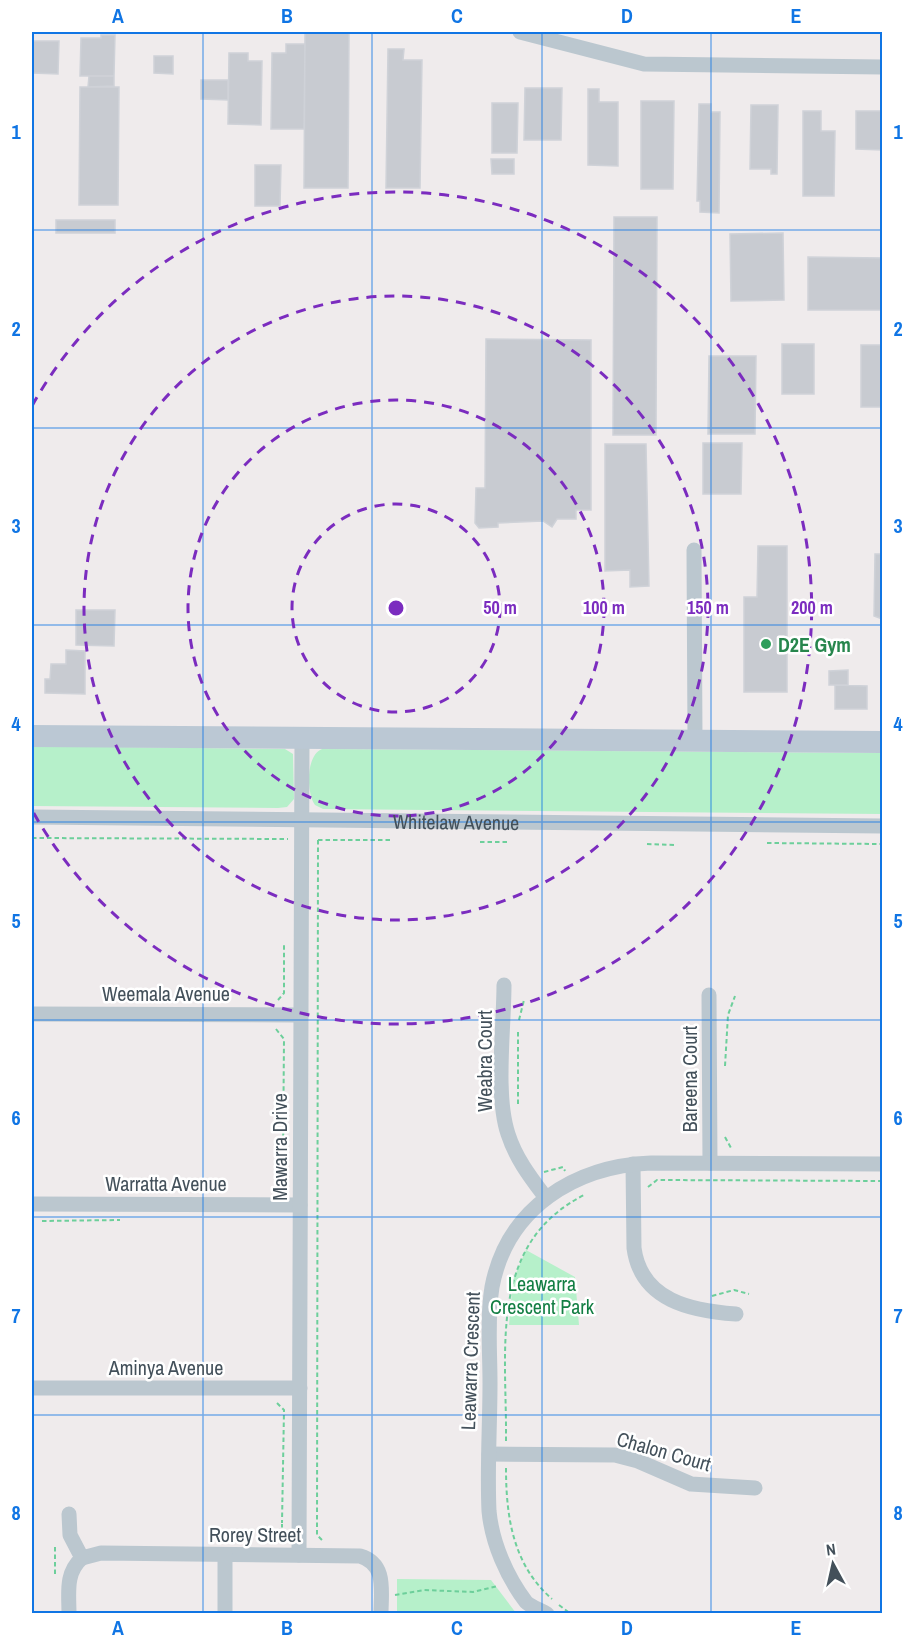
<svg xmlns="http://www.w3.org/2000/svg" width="914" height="1645" viewBox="0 0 914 1645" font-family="'Archivo Narrow',sans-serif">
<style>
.green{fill:#b6f0ca}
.building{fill:#c8cbd1;stroke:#cfd2d8;stroke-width:1.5}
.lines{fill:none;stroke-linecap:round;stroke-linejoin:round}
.path{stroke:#6dcf9b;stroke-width:2;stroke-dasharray:4.5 3;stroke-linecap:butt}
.street{stroke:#bbc7cf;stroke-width:15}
.secondary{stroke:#bbc8d4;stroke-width:22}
.grid{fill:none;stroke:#1075e4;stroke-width:1.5;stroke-opacity:0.55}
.ring{fill:none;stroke:#7b2cbf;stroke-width:3;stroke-dasharray:10 8}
.leisure-dot{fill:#2e9e5b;stroke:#fff;stroke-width:2}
.labels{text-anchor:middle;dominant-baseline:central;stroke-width:5;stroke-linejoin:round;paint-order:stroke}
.leisure-label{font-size:20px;font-weight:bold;fill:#27864d;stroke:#fff;text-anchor:start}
.street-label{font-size:20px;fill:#43505a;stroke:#fff}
.park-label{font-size:20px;fill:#127e43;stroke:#fff}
.centre{fill:#7b2cbf;stroke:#fff;stroke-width:3}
.ring-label{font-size:18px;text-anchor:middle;font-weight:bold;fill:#7b2cbf;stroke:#fff;stroke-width:5;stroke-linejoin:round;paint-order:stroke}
.neatline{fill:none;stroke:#1075e4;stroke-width:2}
.grid-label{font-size:20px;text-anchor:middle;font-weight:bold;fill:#1075e4}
</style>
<rect width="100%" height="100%" fill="#efebec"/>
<!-- green -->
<path class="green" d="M32 746 285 749 293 754 294 799 287 807 278 808 32 806Z
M322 749 882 753V814L323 809 315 805C306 792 306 755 322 749Z
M526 1250 575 1277 579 1325H509L513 1280Z
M397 1579 491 1580 516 1613H397Z"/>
<!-- building -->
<path class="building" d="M305 33H349L348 188H304Z
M101 35H115L114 76H80L81 38H101Z
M32 41H59L58 74 32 73Z
M286 44H305L304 129H271L272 53H286Z
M388 49H404L403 60H422L420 188H386Z
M229 53H248V61H262L261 125 228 124Z
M154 56H173V74L154 73Z
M89 76H114V86L88 87Z
M201 80H228V100L201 99Z
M80 87H119L118 205H79Z
M525 88H562L561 140H524Z
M588 89H599V102H618V166L588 165Z
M641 101H674L673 189H641Z
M492 103H518L517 153H492Z
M699 104H711V112H720L719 213 700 212V201H697Z
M751 105H778L777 174H771V169H750Z
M803 111H821V131H835L834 196H803Z
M856 111H882V150L856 149Z
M491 159H514V174H492Z
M255 165H281L280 206H255Z
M614 217H657L656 435H613Z
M56 220H115V233H56Z
M783 233 784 300 731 301 730 234Z
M808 257 882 258V310H808Z
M486 339 591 340V510H576V519H557L552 527 543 521 498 523V527L479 528 475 523 476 488H485Z
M782 344H814V394H782Z
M861 345H882V407H861Z
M709 356H756L755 434H708Z
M703 443H742L741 494H703Z
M605 444H646L649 586 630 587V570L605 571Z
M758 546H787V692H744V597H757Z
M875 554H882V619L874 616Z
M76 610H115L114 646 76 645Z
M66 650 85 651V694L45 693V679H50L51 664H66Z
M848 670V685H829V671Z
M835 685 867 686V709H835Z"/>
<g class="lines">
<!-- path -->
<path class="path" d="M32 838 288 839
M318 840 317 1535 324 1542
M318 840H393
M480 842H510
M767 843 882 844
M647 844 677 845
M278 1000 284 993V945
M519 1020 524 1000
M276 1029 284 1039 283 1160
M725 1066 728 1015 735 996
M518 1104V1032
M725 1137 731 1148
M544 1172 563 1167 565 1171
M648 1187 657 1180 882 1181
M42 1221 120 1220
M712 1296 734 1290 749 1294
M277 1403 284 1410 282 1523
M506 1441C507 1348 487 1243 586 1194
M506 1468C506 1517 513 1565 552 1599
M276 1540 282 1534V1524
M55 1574V1544
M395 1595 424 1590 473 1592 498 1586
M559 1605 571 1614"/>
<!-- street -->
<g class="street">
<path d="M520 32 644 64 882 67"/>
<path d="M694 550 695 740"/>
<path id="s1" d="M32 817 882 826"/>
<path d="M504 985C504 1028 495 1095 508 1134 516 1159 531 1178 546 1198"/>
<path d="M709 995 710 1163"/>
<path d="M32 1014 301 1015"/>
<path d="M633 1164 634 1248C641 1301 692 1311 736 1314"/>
<path d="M32 1204 300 1205"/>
<path d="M32 1388H300"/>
<path d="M489 1454 615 1455 638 1461 691 1484 755 1488"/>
<path d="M299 1555 302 739"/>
<path d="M82 1558 101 1553 360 1556C387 1564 381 1591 381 1614"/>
<path d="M69 1614C69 1593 65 1573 82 1558L70 1535 69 1514"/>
<path d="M225 1614V1555"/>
<path d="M547 1614C541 1610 531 1607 526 1602 507 1577 492 1543 489 1511 487 1468 490 1425 490 1383 490 1351 487 1318 492 1287 507 1208 575 1166 651 1163L882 1164"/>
</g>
<!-- secondary -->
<path class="secondary" d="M32 736 882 742"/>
</g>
<!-- grid -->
<path class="grid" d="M203 32V1614M372 32V1614M542 32V1614M711 32V1614M32 230H882M32 428H882M32 625H882M32 822H882M32 1020H882M32 1217H882M32 1415H882"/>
<!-- distance rings -->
<g class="ring">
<circle cx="396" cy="608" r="104"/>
<circle cx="396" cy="608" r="208"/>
<circle cx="396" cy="608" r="312"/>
<path d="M32 406A416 416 0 1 1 32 810"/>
</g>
<!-- markers -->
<circle class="leisure-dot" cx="766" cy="644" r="6"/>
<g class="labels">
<!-- leisure labels -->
<g class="leisure-label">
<text x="778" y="644">D2E Gym</text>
</g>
<!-- street labels -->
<g class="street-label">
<text stroke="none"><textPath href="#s1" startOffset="424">Whitelaw Avenue</textPath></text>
<text x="166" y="993">Weemala Avenue</text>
<text transform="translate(484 1061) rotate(-90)">Weabra Court</text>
<text transform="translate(689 1079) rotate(-90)">Bareena Court</text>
<text transform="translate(279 1147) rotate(-90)">Mawarra Drive</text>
<text x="166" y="1183">Warratta Avenue</text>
<text transform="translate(470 1361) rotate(-88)">Leawarra Crescent</text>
<text x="166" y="1367">Aminya Avenue</text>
<text transform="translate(664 1451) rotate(16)">Chalon Court</text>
<text x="255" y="1534">Rorey Street</text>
</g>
<!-- park labels -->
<g class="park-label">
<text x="542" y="1283">Leawarra<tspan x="542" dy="23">Crescent Park</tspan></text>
</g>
</g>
<circle cx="396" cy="608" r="9" class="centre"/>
<g class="ring-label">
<text x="500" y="614">50 m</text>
<text x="604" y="614">100 m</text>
<text x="708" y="614">150 m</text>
<text x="812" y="614">200 m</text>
</g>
<!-- border -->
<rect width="914" height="1645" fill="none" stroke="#ffffff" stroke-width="66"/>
<!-- north arrow -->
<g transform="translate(833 1564) rotate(352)" stroke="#ffffff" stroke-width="4.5" paint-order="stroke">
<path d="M0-4.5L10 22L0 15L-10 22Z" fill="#43505a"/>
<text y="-9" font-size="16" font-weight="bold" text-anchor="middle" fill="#43505a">N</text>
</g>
<rect x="33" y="33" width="848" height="1579" class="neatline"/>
<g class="grid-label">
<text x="118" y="23">A</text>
<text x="287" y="23">B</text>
<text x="457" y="23">C</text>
<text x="627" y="23">D</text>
<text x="796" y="23">E</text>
<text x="16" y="139">1</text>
<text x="898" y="139">1</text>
<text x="16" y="336">2</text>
<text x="898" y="336">2</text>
<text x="16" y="533">3</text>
<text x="898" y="533">3</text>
<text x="16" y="731">4</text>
<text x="898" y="731">4</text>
<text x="16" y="928">5</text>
<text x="898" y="928">5</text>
<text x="16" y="1125">6</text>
<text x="898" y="1125">6</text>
<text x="16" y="1323">7</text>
<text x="898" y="1323">7</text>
<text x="16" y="1520">8</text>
<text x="898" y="1520">8</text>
<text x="118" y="1635">A</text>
<text x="287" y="1635">B</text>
<text x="457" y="1635">C</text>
<text x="627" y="1635">D</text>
<text x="796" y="1635">E</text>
</g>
</svg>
